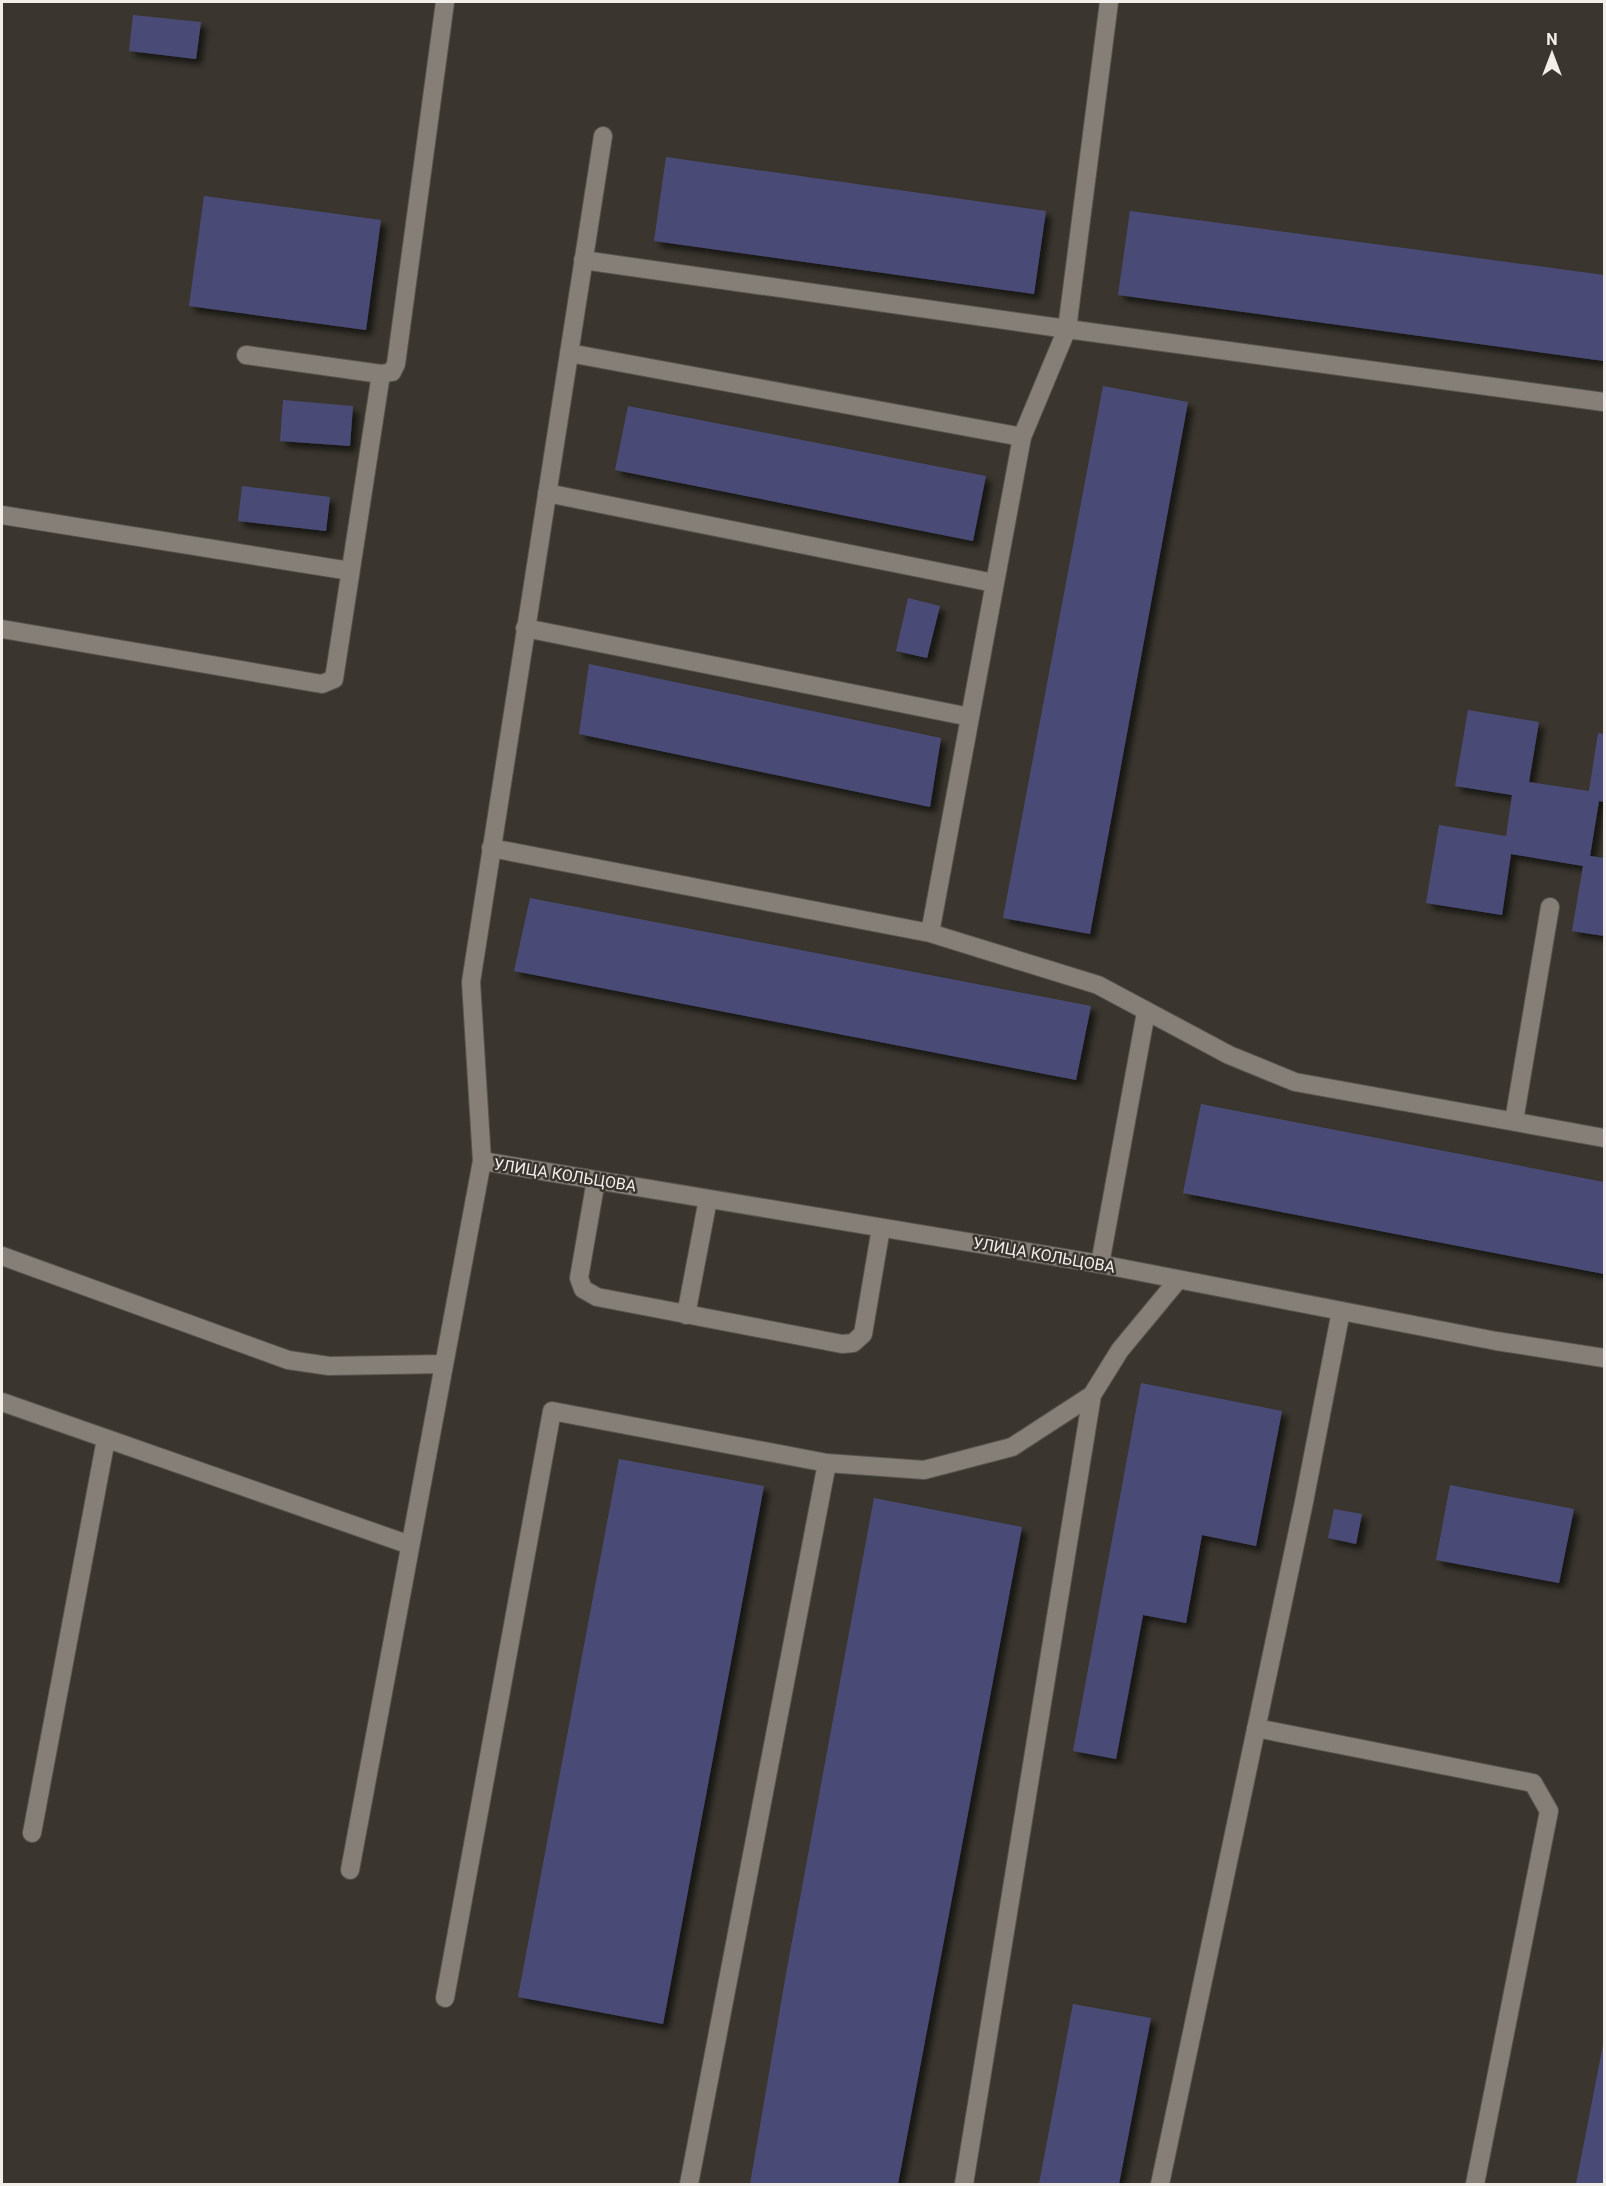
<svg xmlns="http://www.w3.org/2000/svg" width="1606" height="2186" viewBox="0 0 1606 2186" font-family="Roboto,sans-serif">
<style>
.building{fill:#4a4c76;filter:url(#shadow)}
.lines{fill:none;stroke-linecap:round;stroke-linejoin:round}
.service-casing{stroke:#57544e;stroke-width:20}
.minor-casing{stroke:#57544e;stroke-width:20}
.service{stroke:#857f78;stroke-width:18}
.minor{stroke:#857f78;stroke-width:18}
.labels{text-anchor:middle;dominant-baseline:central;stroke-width:5;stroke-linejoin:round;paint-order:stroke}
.street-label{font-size:16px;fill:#f2efeb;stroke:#3a362f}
</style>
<defs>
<filter id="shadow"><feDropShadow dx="5.5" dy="5.5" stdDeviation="3" flood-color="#0009"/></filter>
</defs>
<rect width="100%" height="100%" fill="#3a362f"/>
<!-- building -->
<path class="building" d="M133 15 201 22 196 59 129 51Z
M666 157 1046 211 1034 294 654 241Z
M204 196 381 220 366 330 189 306Z
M1130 211 1604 275V361L1118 295Z
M1103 386 1188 402 1090 934 1003 918Z
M283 400 353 406 350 446 280 441Z
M628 406 986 476 973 541 615 470Z
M242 486 330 497 326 531 238 521Z
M908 598 940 606 927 658 896 651Z
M589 664 941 738 930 807 579 734Z
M1468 710 1539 722 1529 782 1589 791 1598 733 1604 734V802L1599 801 1590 856 1604 858V936L1572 931 1583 866 1511 854 1502 915 1426 903 1439 825 1506 836 1512 795 1455 786Z
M530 898 1091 1006 1076 1080 514 971Z
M1201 1104 1604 1182V1274L1183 1193Z
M1141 1383 1282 1411 1256 1546 1202 1535 1186 1623 1143 1615 1116 1759 1073 1751Z
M619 1459 764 1486 663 2024 518 1997Z
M1450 1485 1574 1509 1559 1583 1436 1560Z
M874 1498 1022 1527 898 2184H750L786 1974Z
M1334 1509 1362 1514 1356 1544 1328 1538Z
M1073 2004 1151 2018 1119 2184H1039Z
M1603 2045 1604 2184H1576Z"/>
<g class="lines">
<!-- service casing -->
<g class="service-casing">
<path id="service" d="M1109 2 1067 329 1022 437 930 933 1098 985 1229 1055 1295 1082 1604 1138
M583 260 1067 329 1604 402
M569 353 1022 437
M246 355 381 374 392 372 396 364 445 2
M547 493 994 583
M2 515 350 571
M525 628 970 717
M2 629 322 684 334 679 381 374
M491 848 930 933
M1514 1121 1550 907
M596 1180 579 1278 583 1289 597 1297 842 1344 853 1343 863 1334 881 1228
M2 1256 288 1360 329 1366 444 1364
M1100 1264 1146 1012
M686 1315 708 1199
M2 1402 410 1545
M1256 1728 1533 1783 1549 1811 1475 2184
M32 1833 106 1439
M350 1870 482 1161 471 982 603 136
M445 1998 552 1411 827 1463 924 1470 1012 1447 1092 1395 1120 1350 1178 1280
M689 2184 827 1463
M964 2184 1092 1395
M1160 2184 1304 1502 1341 1311"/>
</g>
<!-- minor casing -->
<g class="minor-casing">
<path id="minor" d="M482 1161 1100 1264 1496 1341 1604 1358"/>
</g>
<!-- service -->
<use href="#service" class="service"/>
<!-- minor -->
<use href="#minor" class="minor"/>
</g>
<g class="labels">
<!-- street labels -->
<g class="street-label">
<text transform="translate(565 1175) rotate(9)">УЛИЦА КОЛЬЦОВА</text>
<text transform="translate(1044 1255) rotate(10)">УЛИЦА КОЛЬЦОВА</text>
</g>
</g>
<!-- border -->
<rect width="1606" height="2186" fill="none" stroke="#f2efeb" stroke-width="6"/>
<!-- north arrow -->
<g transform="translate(1552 54)" stroke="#3a362f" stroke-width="4.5" paint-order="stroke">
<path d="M0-4.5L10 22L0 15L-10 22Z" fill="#f2efeb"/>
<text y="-9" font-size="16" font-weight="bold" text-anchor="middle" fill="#f2efeb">N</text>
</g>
</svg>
